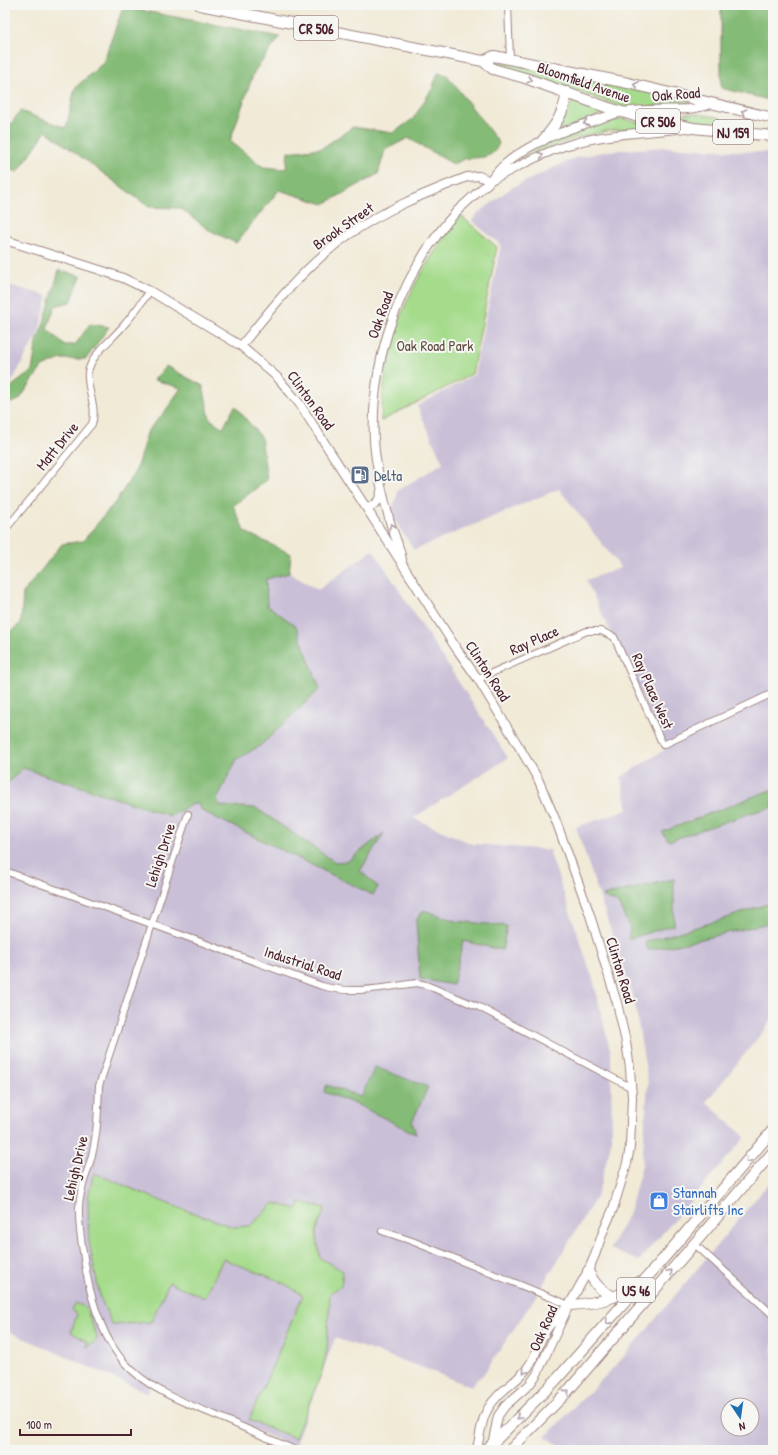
<svg xmlns="http://www.w3.org/2000/svg" width="778" height="1455" viewBox="0 0 778 1455" font-family="'Patrick Hand',sans-serif">
<style>
.industrial{fill:#c9bfd7;fill-rule:evenodd}
.green{fill:#a5db8b;stroke:#787d5b}
.forest{fill:#84bb77;stroke:#676d51}
.lines{fill:none;stroke-linecap:round;stroke-linejoin:round}
.minor-casing{stroke:#9e8481;stroke-width:8}
.tertiary-casing{stroke:#9e8481;stroke-width:10}
.primary-casing{stroke:#9e8481;stroke-width:12}
.trunk-casing{stroke:#9e8481;stroke-width:12}
.minor{stroke:#fff;stroke-width:6}
.tertiary{stroke:#fff;stroke-width:8}
.primary{stroke:#fff;stroke-width:10}
.trunk{stroke:#fff;stroke-width:10}
.oneway{stroke:#ae9aa0}
.labels{text-anchor:middle;dominant-baseline:central;stroke-width:4;stroke-linejoin:round;paint-order:stroke}
.shield{fill:#f6f6f2;stroke:#7e6067;stroke-width:1}
.shield-label{font-size:14px;font-weight:bold;fill:#4a1f2b}
.street-label{font-size:15px;fill:#4a1f2b;stroke:#f6f6f2}
.park-label{font-size:15px;fill:#614e43;stroke:#f6f6f2}
.service-label{font-size:15px;fill:#4e5e75;stroke:#f6f6f2;text-anchor:start}
.shop-label{font-size:15px;fill:#366cbe;stroke:#f6f6f2;text-anchor:start}
</style>
<rect width="100%" height="100%" fill="#f6f6f2"/>
<filter id="ink" filterUnits="userSpaceOnUse"><feTurbulence type="fractalNoise" baseFrequency=".025" numOctaves="2"/><feDisplacementMap in="SourceGraphic" scale="8" xChannelSelector="R" yChannelSelector="G"/><feConvolveMatrix kernelMatrix="1 2 1 2 8 2 1 2 1" color-interpolation-filters="sRGB"/></filter>
<filter id="wash" filterUnits="userSpaceOnUse"><feTurbulence type="fractalNoise" baseFrequency=".012" numOctaves="4" result="noise"/><feDisplacementMap in="SourceGraphic" scale="16" xChannelSelector="R" yChannelSelector="G"/><feGaussianBlur stdDeviation="0.9" result="paint"/><feColorMatrix in="noise" values="0 0 0 0 0 0 0 0 0 0 0 0 0 0 0 0 0 1.4 0 .05"/><feComposite in="paint" operator="in"/></filter>
<g filter="url(#wash)">
<rect width="100%" height="100%" fill="#f1ead7"/>
<!-- industrial -->
<path class="industrial" d="M667 147 773 153V1019L706 1102 745 1137 639 1261 610 1249 629 1213 642 1165 648 1083 634 999 576 827 628 810 621 777 666 749 586 580 621 568 559 489 414 550 390 513 397 496V491L443 463 417 406 474 375 501 245 472 221 476 215 511 188 575 158 607 151Z
M5 284 48 296 39 331 8 389 5 388Z
M373 550 508 758 413 818 472 844 549 850 593 979 611 1054 612 1139 598 1194 538 1293 483 1375 475 1381 471 1387 421 1367 335 1338 294 1447 151 1383 148 1393 5 1330V786L23 768 170 816 204 798 217 799 237 759 260 746 320 689 296 626 267 605 266 579 289 573 318 590Z
M773 1178V1450H567L545 1437 622 1359ZM728 1405H752V1429H728Z"/>
<!-- green -->
<path class="green" d="M494 61 591 79 690 102V103L628 109 560 85 494 65 492 63Z
M573 101 606 113 556 132Z
M692 113 719 117 722 119 721 124 717 125 665 118 663 115 666 114Z
M624 119 657 127 607 131 576 138 545 149 520 160C537 145 600 119 624 119Z
M460 215 497 247 472 374 381 421C382 405 383 388 386 372 395 310 424 265 460 215Z
M94 1173 171 1205 233 1227 250 1226 274 1203 297 1209 301 1202 325 1208 316 1232 320 1258 343 1271 341 1286 330 1293 327 1350 322 1372 295 1438 249 1420 303 1295 280 1281 223 1259 205 1298 169 1282 151 1322 112 1325 100 1297 89 1241 88 1197Z
M76 1303 85 1307 87 1310 97 1337 96 1341 87 1347V1342L71 1332 77 1315 72 1309Z"/>
<!-- forest -->
<path class="forest" d="M721 5H773V101L721 88Z
M123 7 280 37 254 72 230 141 263 167 286 169 288 152 322 148 353 127 393 133 413 119 432 89 438 73 447 75 499 143C492 161 480 156 465 159 461 160 457 163 453 164L408 138 385 150 378 174 324 204 279 190 236 243 209 230 180 208 149 207 46 131 18 172 5 168V133L20 111 66 128 75 88 103 63Z
M59 270 81 276 71 302 55 306 47 329 64 345H75L90 324 109 327 86 359H61L42 367 19 400 5 405V388L8 389 32 371 37 340 43 326Z
M166 366 203 386 210 419 223 428 235 406 261 437 267 480 233 506 245 532 291 554 289 573 266 579 267 605 296 626 320 689 260 746 237 759 217 799 220 806 256 808 335 862 348 861 384 833 360 871 378 887 373 895 202 811 197 802 170 816 23 768 5 786V636L21 623 23 593 62 544 83 541 117 500 136 470 148 430 164 413 181 388 154 380Z
M773 789V807L751 813 669 841 662 832Z
M674 879V925L628 939 630 929 618 903 602 896Z
M773 902V922L681 944 648 950 645 942 727 918Z
M424 910 455 921 507 926 502 950 463 941 453 985 420 979 416 920Z
M375 1067 428 1087 412 1122 416 1134 358 1105 324 1092 327 1085 361 1097Z"/>
</g>
<g filter="url(#ink)">
<g class="lines">
<!-- minor casing -->
<g class="minor-casing">
<path id="minor" d="M508 5 510 59
M5 530 92 424C98 406 86 390 88 372 92 353 112 340 123 326 133 315 141 303 150 291
M478 679 587 631H601L614 637 663 745 773 693
M188 814 99 1086C98 1108 98 1132 92 1155 88 1172 79 1190 79 1208 78 1228 83 1250 86 1271 92 1303 102 1337 124 1362 148 1389 182 1402 215 1415 242 1427 268 1438 295 1450
M5 871 322 986C353 995 385 987 417 983L426 985 479 1007 632 1088
M382 1231 412 1241 569 1305
M694 1244 699 1248 773 1315"/>
</g>
<!-- tertiary casing -->
<g class="tertiary-casing">
<path id="tertiary" d="M493 179C518 167 541 153 568 145 606 133 646 133 686 128
M5 240 100 270 123 278 150 291 241 346 277 377 299 403 456 648 478 679 521 750 538 779 556 821 589 912 617 1003 626 1042 630 1068 632 1098 630 1147 627 1163 613 1209 603 1232 595 1255 588 1271 569 1305 537 1374 530 1384 505 1406 498 1416 492 1445
M241 346C273 306 305 266 347 236 383 210 426 193 467 177L479 176 490 181
M367 509C375 504 381 501 381 491
M402 560C400 547 394 535 390 522 383 495 376 469 374 441 370 357 401 272 458 210 468 201 478 192 488 183 493 178 497 171 503 166 525 146 554 134 582 125 595 120 609 115 623 112 645 109 668 110 689 109 697 108 705 106 712 104
M477 1450C482 1423 482 1409 504 1390 513 1382 524 1375 530 1364 536 1355 538 1345 543 1336 548 1325 556 1318 564 1310"/>
</g>
<!-- primary casing -->
<g class="primary-casing">
<path id="primary" d="M200 5 483 61 493 69 525 78 606 107 635 116 693 128 773 136
M483 61 494 56 628 83 773 118
M543 140C556 125 564 113 567 92"/>
</g>
<!-- trunk casing -->
<g class="trunk-casing">
<path id="trunk" d="M588 1271C595 1285 600 1290 614 1297
M569 1305C593 1304 620 1299 638 1282
M486 1450 556 1380 664 1258 773 1130
M510 1450 567 1392 773 1152"/>
</g>
<!-- minor -->
<use href="#minor" class="minor"/>
<!-- tertiary -->
<use href="#tertiary" class="tertiary"/>
<!-- primary -->
<use href="#primary" class="primary"/>
<!-- trunk -->
<use href="#trunk" class="trunk"/>
</g>
<!-- one-way arrows -->
<defs><path id="oneway-chevron" d="M-2-3.5L2.5 0L-2 3.5" fill="none" stroke-width="1.6" stroke-linecap="round" stroke-linejoin="round"/></defs>
<g class="oneway">
<use href="#oneway-chevron" transform="translate(530 80) rotate(18)"/>
<use href="#oneway-chevron" transform="translate(636 85) rotate(-167)"/>
<use href="#oneway-chevron" transform="translate(744 112) rotate(-166)"/>
<use href="#oneway-chevron" transform="translate(586 123) rotate(162)"/>
<use href="#oneway-chevron" transform="translate(541 155) rotate(-23)"/>
<use href="#oneway-chevron" transform="translate(392 526) rotate(-109)"/>
<use href="#oneway-chevron" transform="translate(748 1160) rotate(130)"/>
<use href="#oneway-chevron" transform="translate(670 1272) rotate(-49)"/>
<use href="#oneway-chevron" transform="translate(608 1322) rotate(132)"/>
<use href="#oneway-chevron" transform="translate(525 1371) rotate(130)"/>
<use href="#oneway-chevron" transform="translate(567 1392) rotate(-47)"/>
<use href="#oneway-chevron" transform="translate(519 1417) rotate(135)"/>
</g>
</g>
<!-- icons -->
<defs>
<g id="fuel-square" transform="scale(1)"><rect x="-9" y="-9" width="18" height="18" rx="4" fill="#5c6f8a" stroke="#f6f6f2"/><path d="M-5.5-6h7V0h2V4h1.3V-2.5L3-4.5l.8-.8L6-3V5H2.5V1h-1V6h-7ZM-4.2-4.7v3.2H.2V-4.7Z" fill="#fff"/></g>
<g id="shop-square" transform="scale(1)"><rect x="-9" y="-9" width="18" height="18" rx="4" fill="#3f7fe0" stroke="#f6f6f2"/><path d="M-5-2.5h2.3a2.7 3.5 0 0 1 5.4 0H5L5.5 6h-11ZM-1.5-2.5h3a1.5 2.3 0 0 0-3 0Z" fill="#fff"/></g>
</defs>
<g fill-rule="evenodd">
<use href="#fuel-square" x="360" y="475"/>
<use href="#shop-square" x="659" y="1201"/>
</g>
<g class="labels">
<!-- shield labels -->
<g class="shield">
<rect x="294" y="16" width="44" height="24" rx="3"/>
<rect x="636" y="109" width="44" height="24" rx="3"/>
<rect x="713" y="120" width="40" height="24" rx="3"/>
<rect x="617" y="1278" width="38" height="24" rx="3"/>
</g>
<g class="shield-label">
<text x="316" y="28">CR 506</text>
<text x="658" y="121">CR 506</text>
<text x="733" y="132">NJ 159</text>
<text x="636" y="1290">US 46</text>
</g>
<!-- street labels -->
<g class="street-label">
<text transform="translate(584 82) rotate(19)">Bloomfield Avenue</text>
<text transform="translate(676 94) rotate(-5)">Oak Road</text>
<text transform="translate(343 226) rotate(-35)">Brook Street</text>
<text transform="translate(380 315) rotate(-70)">Oak Road</text>
<text transform="translate(311 400) rotate(54)">Clinton Road</text>
<text transform="translate(57 446) rotate(-51)">Matt Drive</text>
<text transform="translate(534 640) rotate(-24)">Ray Place</text>
<text transform="translate(488 671) rotate(57)">Clinton Road</text>
<text transform="translate(653 691) rotate(66)">Ray Place West</text>
<text transform="translate(160 855) rotate(-72)">Lehigh Drive</text>
<text transform="translate(303 963) rotate(18)">Industrial Road</text>
<text transform="translate(621 970) rotate(73)">Clinton Road</text>
<text transform="translate(75 1168) rotate(-77)">Lehigh Drive</text>
<text transform="translate(543 1328) rotate(-66)">Oak Road</text>
</g>
<!-- park labels -->
<g class="park-label">
<text x="435" y="345">Oak Road Park</text>
</g>
<!-- service labels -->
<g class="service-label">
<text x="374" y="475">Delta</text>
</g>
<!-- shop labels -->
<g class="shop-label">
<text x="673" y="1192">Stannah<tspan x="673" dy="17">Stairlifts Inc</tspan></text>
</g>
</g>
<!-- margin -->
<rect width="778" height="1455" fill="none" stroke="#f6f6f2" stroke-width="20"/>
<!-- north arrow -->
<g transform="translate(740 1417) rotate(167)"><circle r="19" fill="#f6f6f2" stroke="#b1a0a2"/>
<path d="M0-3L7 15L0 10L-7 15Z" fill="#1f6fb2"/>
<text y="-6" font-size="11" font-weight="bold" text-anchor="middle" fill="#4a1f2b">N</text>
</g>
<!-- scale -->
<path d="M20 1429v6h111v-6" fill="none" stroke="#4a1f2b" stroke-width="2"/>
<text x="26" y="1429" font-size="12" fill="#4a1f2b" stroke="#f6f6f2" stroke-width="3" paint-order="stroke">100 m</text>
</svg>
